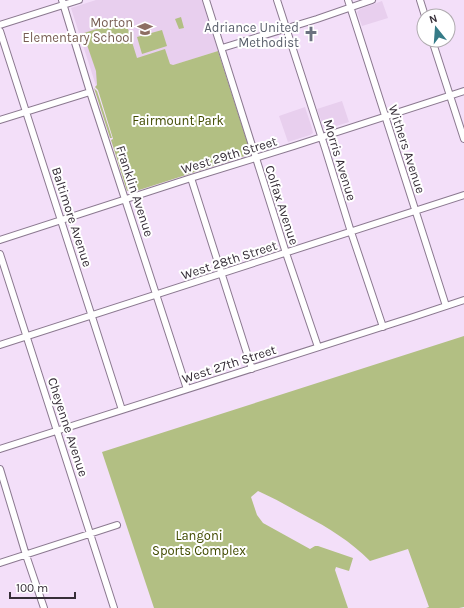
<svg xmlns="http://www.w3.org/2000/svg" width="464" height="608" viewBox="0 0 464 608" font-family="Karla,sans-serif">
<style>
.built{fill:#e8cfee}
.green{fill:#b2bf83}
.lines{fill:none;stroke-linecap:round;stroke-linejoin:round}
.minor-casing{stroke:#8b7990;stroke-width:8}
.minor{stroke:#fff;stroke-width:6}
.labels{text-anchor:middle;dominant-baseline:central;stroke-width:4;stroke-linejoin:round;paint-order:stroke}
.education-label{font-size:13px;fill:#785e54;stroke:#fff;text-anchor:end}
.worship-label{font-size:13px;fill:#5b616d;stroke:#fff;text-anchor:end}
.park-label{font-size:13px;fill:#414b00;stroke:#fff}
.street-label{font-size:13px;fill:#362e38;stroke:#fff}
</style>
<rect width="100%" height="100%" fill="#f3dff9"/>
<!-- built -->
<path class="built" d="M96 0H202L218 51 97 89 71 8Z
M382 1 388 18 362 26 357 12 360 9Z
M342 101 349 122 327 129H324L317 109Z
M305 107 312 128 313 133 310 135 288 142 279 116Z"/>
<!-- green -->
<path class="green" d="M181 17 184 28 179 29 175 19Z
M124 21 125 27 128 29 137 58 165 49 170 64 173 65 218 51 251 154 130 193 129 190 127 191 111 140 113 139 118 155 98 90 95 87 97 85 96 71 85 39 81 34 118 22H120Z
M162 30 167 46 142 54 137 37Z
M94 88 97 91 112 138H110Z
M464 336V607L459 608H426L429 607 408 549 370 561C350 541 329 528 304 515 289 507 274 498 258 491L251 497 257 515 263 523 310 549 315 546H318L353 558 349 571 336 567 335 570 348 608H154L102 452Z"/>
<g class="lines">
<!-- minor casing -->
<g class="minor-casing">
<path id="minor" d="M62 0 90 92 187 389
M206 0 286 253 318 347
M277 0 325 148 351 232 383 327
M348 0 446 306
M420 0 425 16
M0 25 79 0
M0 31 122 410
M432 40 464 139
M222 48 317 19 372 0
M0 120 90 92
M191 178 252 369
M0 240 191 178 294 146 464 91
M0 254 114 608
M0 345 464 195
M0 449 413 317 464 300
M0 469 26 555 44 608
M0 563 117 525"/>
</g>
<!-- minor -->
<use href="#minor" class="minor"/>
</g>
<!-- icons -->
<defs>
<g id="school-bare" transform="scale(1.2)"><path d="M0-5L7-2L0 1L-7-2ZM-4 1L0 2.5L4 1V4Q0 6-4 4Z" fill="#8d6e63" stroke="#fff" stroke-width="2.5" paint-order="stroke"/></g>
<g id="church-bare" transform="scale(1.2)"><path d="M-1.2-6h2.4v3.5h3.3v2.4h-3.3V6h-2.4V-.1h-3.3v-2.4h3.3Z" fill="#6b7280" stroke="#fff" stroke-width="2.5" paint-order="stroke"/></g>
</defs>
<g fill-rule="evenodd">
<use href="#school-bare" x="145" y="29"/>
<use href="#church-bare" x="311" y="34"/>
</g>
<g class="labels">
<!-- education labels -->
<g class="education-label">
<text x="133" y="22">Morton<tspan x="133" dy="15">Elementary School</tspan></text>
</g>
<!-- worship labels -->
<g class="worship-label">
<text x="299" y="27">Adriance United<tspan x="299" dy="15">Methodist</tspan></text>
</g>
<!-- park labels -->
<g class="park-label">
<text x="178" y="120">Fairmount Park</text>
<text x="199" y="535">Langoni<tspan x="199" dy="15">Sports Complex</tspan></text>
</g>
<!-- street labels -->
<g class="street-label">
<text transform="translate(407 149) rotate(72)">Withers Avenue</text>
<text transform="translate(229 155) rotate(-17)">West 29th Street</text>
<text transform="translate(340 160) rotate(73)">Morris Avenue</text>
<text transform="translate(135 191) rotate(72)">Franklin Avenue</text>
<text transform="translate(282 205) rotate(72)">Colfax Avenue</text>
<text transform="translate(72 217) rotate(72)">Baltimore Avenue</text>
<text transform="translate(229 260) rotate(-18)">West 28th Street</text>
<text transform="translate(229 364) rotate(-18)">West 27th Street</text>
<text transform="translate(68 427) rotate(72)">Cheyenne Avenue</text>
</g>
</g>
<!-- north arrow -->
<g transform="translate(436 28) rotate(343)"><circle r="19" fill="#ffffff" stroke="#afabaf"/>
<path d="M0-3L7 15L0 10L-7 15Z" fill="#357b87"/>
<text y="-6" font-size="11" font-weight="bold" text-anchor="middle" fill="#362e38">N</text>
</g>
<!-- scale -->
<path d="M10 592v6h65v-6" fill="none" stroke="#362e38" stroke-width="2"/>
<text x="16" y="592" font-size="12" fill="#362e38" stroke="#ffffff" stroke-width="3" paint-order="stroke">100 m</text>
</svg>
